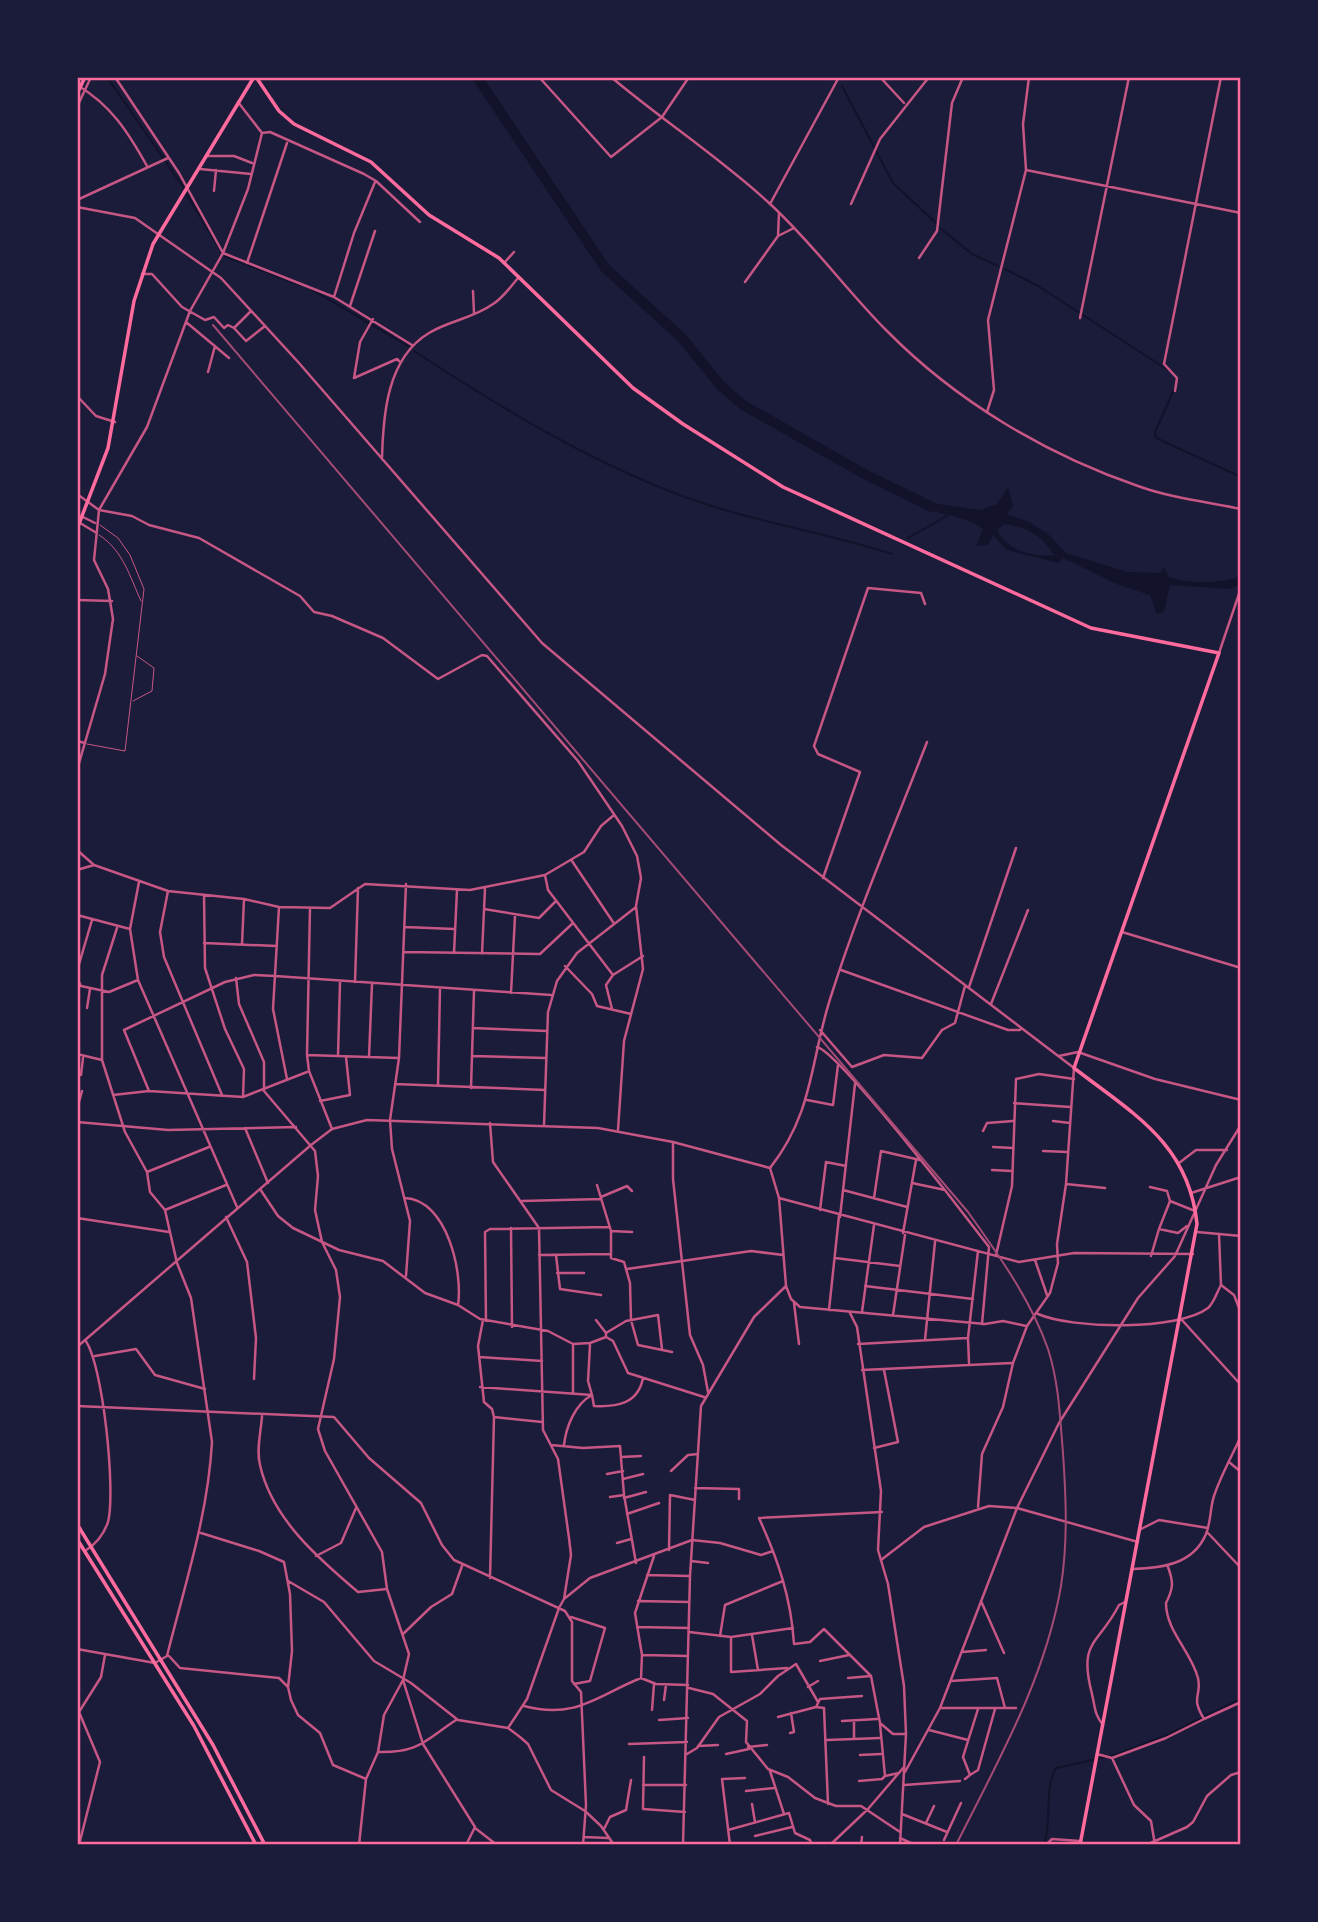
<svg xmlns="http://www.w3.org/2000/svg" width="1318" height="1922" viewBox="0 0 1318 1922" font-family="Cabin,sans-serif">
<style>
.water{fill:#12122b;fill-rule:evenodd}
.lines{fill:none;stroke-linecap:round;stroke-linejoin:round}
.stream{stroke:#12122b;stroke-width:2}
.river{stroke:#12122b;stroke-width:10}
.service{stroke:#c65784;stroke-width:1}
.minor{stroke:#c65784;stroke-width:2.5}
.tertiary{stroke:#c65784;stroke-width:2.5}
.secondary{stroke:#ff6b9d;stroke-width:3.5}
.trunk{stroke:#ff6b9d;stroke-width:3.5}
.rail{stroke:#a44b75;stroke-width:2}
.neatline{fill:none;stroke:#ff6b9d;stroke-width:2.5}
</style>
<rect width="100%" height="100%" fill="#1b1b3a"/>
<!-- water -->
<path class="water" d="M1008 487 1013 506 1007 514 1029 522 1048 534 1066 553 1127 572 1160 573 1164 567 1169 577C1194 585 1216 583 1241 577V585L1229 589 1170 585 1164 612 1157 614 1150 595 1119 585 1063 558 1059 563 1007 550 993 535 988 545 976 546 983 529C962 513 933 516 910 500L980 510 997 504ZM1004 524C1027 527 1042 535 1054 555 1032 558 1007 550 997 530Z"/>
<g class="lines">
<!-- stream -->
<path class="stream" d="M107 77 184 188
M842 86 893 183 937 224
M186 193 224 256 300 285
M940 228 972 254 998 266
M1005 269 1038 286 1168 370
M309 288 408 346
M414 351C498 406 583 458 677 494 747 521 821 531 892 554
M1174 390 1155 432 1156 438 1241 477
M908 538 947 516
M1044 1845C1052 1823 1044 1786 1056 1768L1115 1755 1165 1736 1241 1699"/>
<!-- river -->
<path class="river" d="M477 77 605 268 682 338 721 386 743 405 868 476 932 507"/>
<!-- service -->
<path class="service" d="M99 535C123 550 130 577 141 601
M133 701 152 691 154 668 137 656
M87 744 125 751 144 589 130 555 118 538 100 525"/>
<!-- minor -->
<path class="minor" d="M115 77 179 173 223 253 334 297 412 345
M539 77 611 157 662 117 689 77
M880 77 904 103
M77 85C111 105 128 132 147 166
M238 102 262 133 270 132 364 174 376 181 420 222
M77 107 91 77
M208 156H234L252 163
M200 169 251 174
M1026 170 1241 213
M214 191 216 170
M77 200 168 158
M770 204 839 77
M851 204 880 139 929 77
M77 207 135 218 221 278 299 363 542 643 781 845 1074 1068 1066 1184 1057 1244 1058 1263 1050 1293 1027 1326 1013 1363 1003 1407 982 1454 978 1507
M778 236 794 228
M919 258 937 231 952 103 963 77
M247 263 287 143
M504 263 514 252
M142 274H152L182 307 205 320 214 317 224 328 228 325 234 328
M745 282 778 236 779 213
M473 291 474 313
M334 297 354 233 375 182
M350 306 375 231
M251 311 234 328 246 341 265 326
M1080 318 1129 77
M373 319 360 342 354 378 397 359 399 361
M186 322 229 358
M208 372 215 346
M1175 391 1177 378 1164 364 1221 77
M77 396 96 416 115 422
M987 412 994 390 988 320 1026 170 1023 124 1029 77
M382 459C383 415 387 358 429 333 448 321 474 318 493 304 503 298 511 286 519 277
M77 494 99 510 132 516 149 525 199 538 300 596 314 612 332 616 383 638 438 679 482 655 487 656 578 761 622 826 637 856 641 878 636 906 643 969 624 1041 618 1130
M83 517 95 523
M80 523 95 532
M77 600 112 601
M77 770 105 674 113 619 108 589 94 560 99 510 147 427 190 311 223 253 248 189 262 133
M77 850 94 865 168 891 244 899 279 907 330 908 365 884 470 890 545 875 584 852 601 826 614 815
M572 861 613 922
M77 870 94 865
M545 875 548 890 613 975
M823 878 860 772 818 754 814 746 868 588 921 593 925 604
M139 882 130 929 138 980 237 1207
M406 884 399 1058 390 1120 392 1149 410 1221 406 1276
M168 891 160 932 164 957 222 1095
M204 895 205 968 225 1029 244 1069 243 1097
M279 907 273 1009 287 1079
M310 908 307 1055 309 1071 332 1129
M484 909 539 918 556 901
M77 915 130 929
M405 927 454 929
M1122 932 1241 968
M204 943 277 946
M242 944 244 899
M404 952 540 954 573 923
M454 953 457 890
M482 954 485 888
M565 966 592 994 597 1006 631 1014
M841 970 1008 1030H1020
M77 971 92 920
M77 978 81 986 109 992 138 980
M236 978 239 1004 264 1062V1091L315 1151 318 1176 315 1210 322 1242 336 1270 340 1297 334 1359 318 1429 325 1451 382 1552 387 1589 409 1654 403 1680 384 1715 378 1752 366 1779 359 1845
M355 982 358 888
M511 993 515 916
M991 1004 1028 910
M87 1008 90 989
M612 1009 606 985 613 975 643 956
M473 1028 547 1031
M820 1030 852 1067 884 1055 922 1058 942 1030 955 1023 965 986
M817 1047C839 1052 967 1218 989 1247L982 1324
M77 1054 102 1060
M307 1055 399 1058
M338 1056 340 982
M473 1056 546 1058
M1059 1056 1078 1052 1155 1079 1241 1100
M369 1057 372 984
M81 1075 83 1058
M395 1084 545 1090
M438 1086 440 988
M471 1088 474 991
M149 1091 124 1030 225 982 254 975 275 976 551 995
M113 1095 149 1091 243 1097 307 1072
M807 1100 833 1105 838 1065
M320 1101 350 1095 346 1057
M1014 1103 1070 1107
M77 1109 82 1091
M1053 1121 1070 1123
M77 1122 168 1130 296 1127
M490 1123 493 1162 539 1228 543 1430 558 1459 569 1538 571 1555 564 1599
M544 1125 548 1012 557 981 577 953 636 907
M245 1128 268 1183
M983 1131 987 1123 1013 1121
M673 1142V1179L690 1335 703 1365 708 1392
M993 1147 1013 1148
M1043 1151 1068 1152
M1179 1163 1196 1150H1227
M770 1168C815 1111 810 1058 832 993 859 908 895 825 927 742
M992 1170 1012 1171
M147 1172 209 1147
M912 1183 945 1190
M1066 1184 1105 1188
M597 1185 611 1231V1258L624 1262 630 1283 631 1320 638 1345 672 1352
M1150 1187 1167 1191 1170 1201 1195 1211
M260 1189 278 1216 293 1228 339 1250 383 1261 425 1293 458 1305 480 1319 548 1331 573 1344 590 1343 606 1337 613 1341 628 1373 704 1397
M843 1190 907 1207
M1191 1193 1241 1177
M601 1197 627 1186 632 1191
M405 1198C447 1200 463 1272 458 1305
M874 1198 881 1151 920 1160
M522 1201 601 1199
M165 1210 226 1185
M820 1210 826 1162 846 1166
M226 1217 247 1262 256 1338 254 1379
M840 1217 855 1084
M77 1218 169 1232
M511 1228 512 1327
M1159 1229 1170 1201
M611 1231 632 1232
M903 1233 916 1160
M1219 1234 1221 1285 1234 1295 1241 1313
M539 1255 611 1254
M556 1255 560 1289 601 1295
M996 1255 1012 1186 1016 1079 1039 1074 1074 1079
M1151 1256 1159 1229 1178 1233 1187 1226
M835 1258 900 1266
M1035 1260 1047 1295
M627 1269 751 1251 783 1255
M557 1273H584
M865 1286 973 1299
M794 1303 799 1344
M829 1310 839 1216
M862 1312 874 1225
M850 1313 857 1327 881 1491 878 1550 888 1584 904 1686 906 1734 900 1845
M1038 1314C1072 1329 1178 1331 1208 1308 1214 1303 1217 1292 1221 1285
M893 1315 905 1235
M1181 1319 1241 1385
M483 1320 478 1346 484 1402 492 1409 494 1417 542 1422
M596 1320 606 1333
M486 1321 485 1232 490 1229 609 1227
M1026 1326 1003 1321 985 1324 800 1307 791 1299 786 1286 779 1198 1019 1262 1074 1253 1193 1254
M606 1337V1333L626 1321 658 1315 662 1349
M85 1340C103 1363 116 1492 108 1522 104 1534 96 1544 85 1551
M925 1340 935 1242
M858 1344 967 1338
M573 1345V1394
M95 1356 136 1349 155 1375 205 1389
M479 1357 542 1361
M969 1363 968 1338 978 1251
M862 1370 1012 1363
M480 1387 592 1395 594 1406C617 1407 638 1404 643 1378
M77 1406 334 1417 369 1458 421 1503 442 1545 454 1560 565 1611 572 1622V1681L581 1692 586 1805 583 1845
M262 1416C261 1432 256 1450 260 1465 272 1519 319 1559 358 1592L387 1589
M551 1445 583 1448 620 1446 624 1495 636 1563
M564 1445C566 1427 575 1404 592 1395L588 1381 590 1345
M874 1448 898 1442 884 1370
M622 1457 641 1456
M1229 1462 1241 1472
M671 1471 688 1455 698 1454
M607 1474 623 1471
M623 1479 643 1474
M695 1488 739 1489V1499
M610 1497 624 1495
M624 1498 646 1492
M882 1512 759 1518C778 1560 791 1597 794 1644L810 1642 824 1629 871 1676 880 1723 893 1734H905
M627 1514 659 1503
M1141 1529 1159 1520 1208 1528
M1207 1532 1241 1568
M201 1533 259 1551 284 1562 290 1594 292 1651 288 1687 291 1700 298 1715 320 1733 333 1765 366 1779
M617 1543 631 1539
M669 1550 670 1495 695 1500
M316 1556 341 1543 356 1508
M691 1561 708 1563
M1168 1567C1174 1583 1173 1589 1166 1603 1166 1631 1191 1651 1198 1678 1202 1697 1190 1696 1204 1719L1241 1702
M1132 1569C1161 1568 1193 1565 1206 1534 1211 1522 1210 1508 1214 1496 1221 1475 1232 1456 1241 1436
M647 1575 689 1576
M490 1578 494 1417
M288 1581 324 1602 374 1661 411 1683 458 1720 508 1728 520 1737 528 1744 551 1790 585 1811 601 1826 614 1845
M638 1601 689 1602
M981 1601 1004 1653
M571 1617 605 1628 590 1681 574 1684
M637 1627 689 1628
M689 1632 731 1637 793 1628
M403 1634 431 1607 452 1594 462 1566
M752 1635 758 1670
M720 1636 725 1605 783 1581
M731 1637V1672L787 1668
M77 1649 155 1663 167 1656C185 1584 208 1515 212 1442L191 1298 177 1263 165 1210 150 1192 147 1172 125 1132 102 1060V975L117 928
M962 1652 986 1650
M642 1655 688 1656
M169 1656 180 1668 279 1678 288 1687
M820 1661 849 1655
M641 1678 642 1655 635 1613 654 1556
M848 1678 871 1676
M403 1680 423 1744 475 1827 466 1845
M951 1681 997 1678 1005 1708
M808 1687 818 1681
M689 1688 713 1694 747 1721 746 1742 768 1769 788 1777 815 1798 836 1806H861L900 1832
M664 1700 666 1685
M524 1706C576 1720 598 1695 641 1678L656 1684 688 1685
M816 1707 824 1708 828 1804
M940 1708H1016
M652 1710 654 1684
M778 1717 816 1707 820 1699 862 1696
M659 1720 688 1718
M842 1721 877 1719
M854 1722V1739
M880 1724 885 1776
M1103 1725C1094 1714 1095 1706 1092 1694 1078 1640 1098 1646 1119 1605L1125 1602
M508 1728 527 1699 559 1608 564 1599 590 1578 692 1540 720 1543 761 1555 773 1551
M929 1730 968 1740
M790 1733 794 1732 791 1713
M827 1740 880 1738
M629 1744 687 1742
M698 1746 718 1745
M748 1747 767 1745
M378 1752C419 1753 424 1741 456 1720
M687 1754 697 1748 719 1717 760 1694 778 1676 796 1664 818 1702
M726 1754 749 1749
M1097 1754 1112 1758 1134 1805 1151 1821 1155 1845
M860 1755 881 1754
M644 1757 643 1809 685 1812
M1112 1758 1166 1738 1204 1719
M770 1771 784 1814
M905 1772 940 1708 1017 1508 1059 1423 1138 1298 1175 1256 1216 1165 1241 1125
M970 1775 978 1770 995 1709
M965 1779 970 1775 963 1757 978 1709
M859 1781 882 1779 885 1776 899 1773
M643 1785H686
M904 1785 960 1781
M746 1791 774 1788
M752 1804 755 1822
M902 1814 947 1832
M926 1823 934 1806
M475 1828 497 1845
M604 1829 610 1817 626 1810 631 1780
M728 1830 789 1813 795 1833 810 1840 812 1845
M755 1836 792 1827
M584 1837 608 1838
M900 1838 915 1845
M944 1840 961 1803
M79 1845 100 1762 79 1712 101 1677 105 1655
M683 1845 690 1576 701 1406 754 1317 786 1286
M730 1845 722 1779 745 1778
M830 1845 868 1809 904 1767
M861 1845 862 1837
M1046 1845 1052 1839 1080 1841
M1146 1845 1187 1827 1193 1822 1207 1796 1231 1775 1241 1772"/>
<!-- tertiary -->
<path class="tertiary" d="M611 77C662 120 719 157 768 202 812 242 846 290 887 331 956 401 1045 454 1138 486 1171 498 1207 502 1241 509
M1219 653 1241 588
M77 741 85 743
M969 987 1016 848
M1197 1232 1241 1236
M77 1347 311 1145 332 1129 367 1120 598 1128 673 1142 770 1168 779 1198
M881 1560 924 1527 989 1506 1017 1508 1138 1542"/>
<!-- secondary -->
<path class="secondary" d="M256 77 279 111 294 124 371 162 429 215 499 258 633 388 683 424 783 487 1091 628 1219 653 1074 1068C1132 1113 1189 1143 1197 1224L1080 1845
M77 529 108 448 134 301 153 244 254 77"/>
<!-- trunk -->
<path class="trunk" d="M77 94 85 77
M77 1524 213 1745 265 1845
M77 1539 194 1726 256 1845"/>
<!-- rail -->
<path class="rail" d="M213 325 968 1212C998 1254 1031 1300 1048 1349 1059 1383 1060 1418 1063 1453 1066 1498 1068 1541 1061 1586 1045 1679 998 1761 956 1845"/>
</g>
<!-- border -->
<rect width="1318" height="1922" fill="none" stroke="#1b1b3a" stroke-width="158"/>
<rect x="79" y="79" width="1160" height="1764" class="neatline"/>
</svg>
